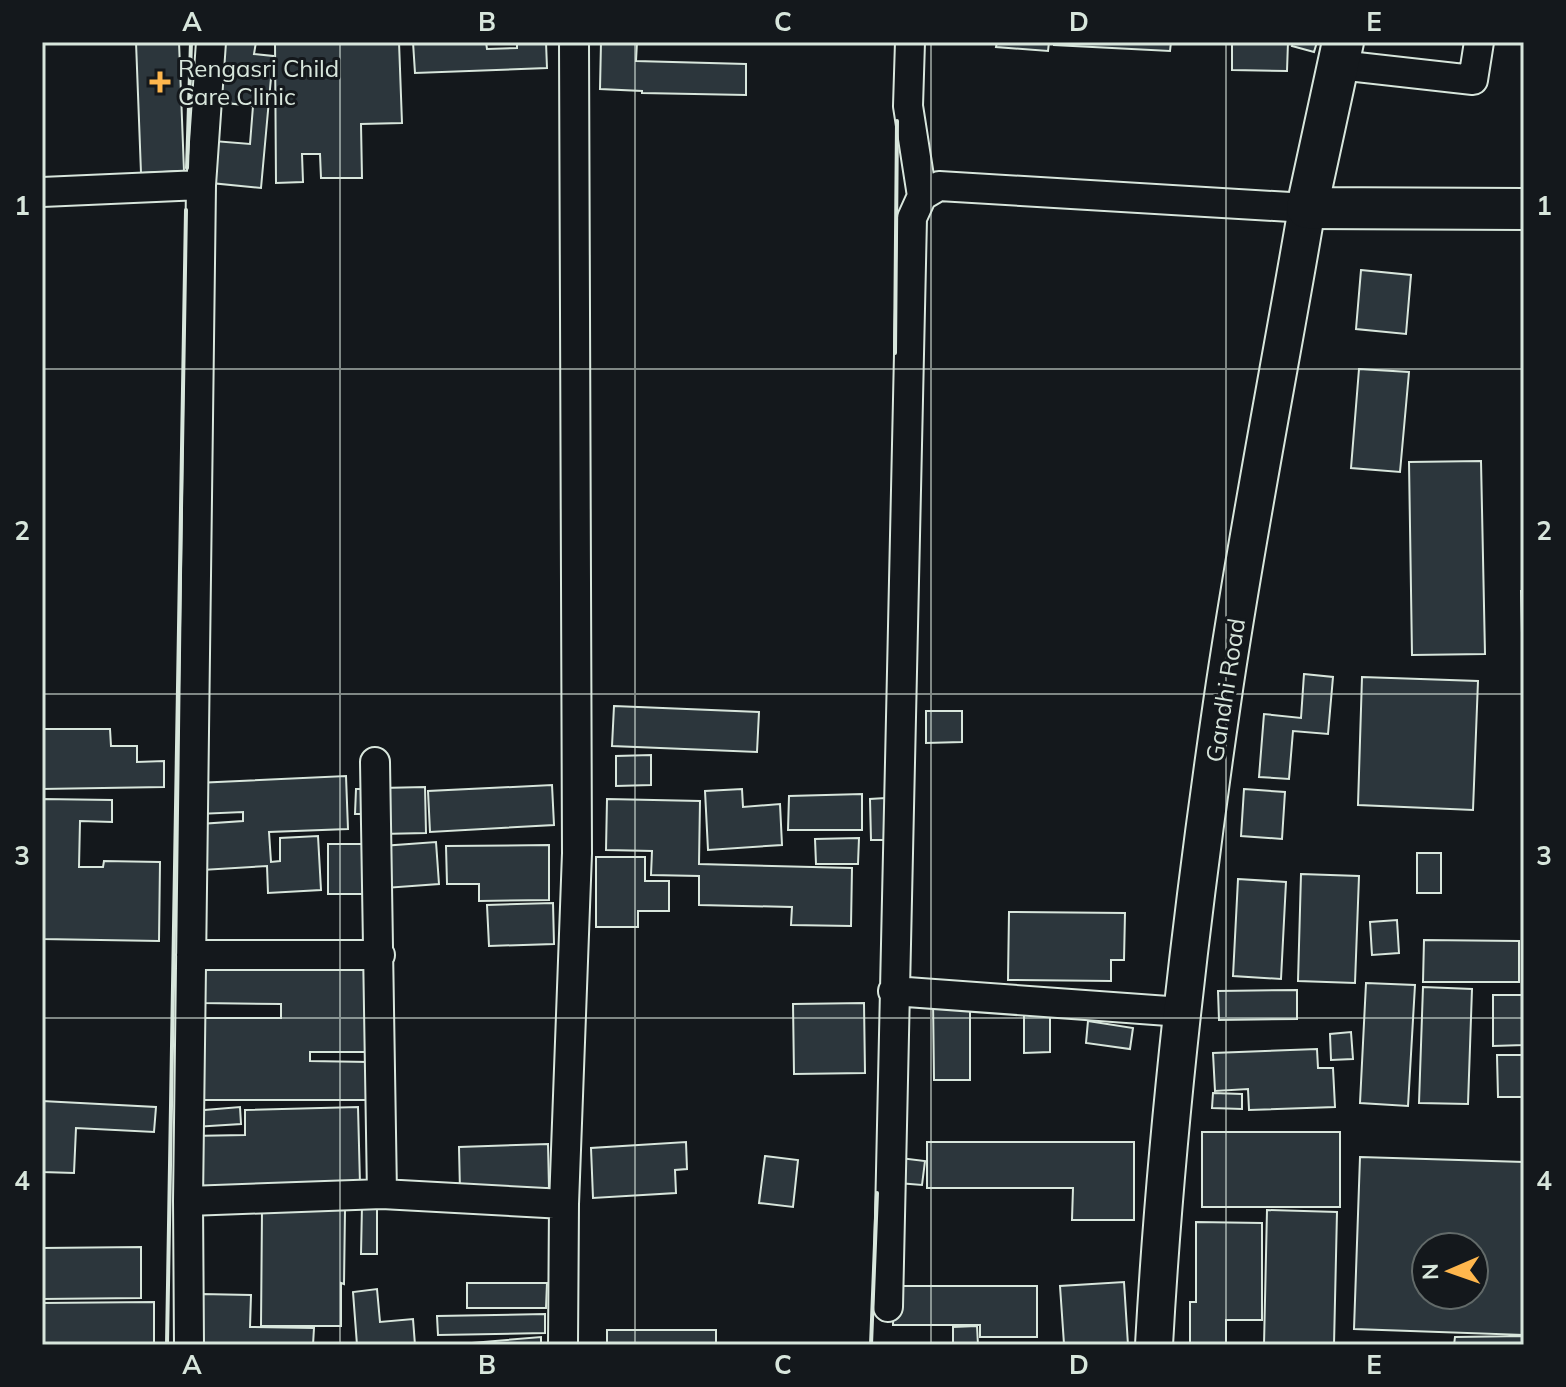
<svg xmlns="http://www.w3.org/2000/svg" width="1566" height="1387" viewBox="0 0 1566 1387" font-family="Mulish,sans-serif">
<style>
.building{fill:#2c363c;stroke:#d8e6dc;stroke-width:2;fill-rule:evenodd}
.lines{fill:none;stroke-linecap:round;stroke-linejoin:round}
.minor-casing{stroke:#d8e6dc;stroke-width:32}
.tertiary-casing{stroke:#d8e6dc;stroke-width:40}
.secondary-casing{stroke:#d8e6dc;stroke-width:44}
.minor{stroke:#14181c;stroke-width:28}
.tertiary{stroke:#14181c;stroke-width:36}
.secondary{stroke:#14181c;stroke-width:40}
.wall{stroke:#d8e6dc;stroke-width:4}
.grid{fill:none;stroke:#d8e6dc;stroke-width:2;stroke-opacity:0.55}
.poi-dot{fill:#ffb74d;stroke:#14181c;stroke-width:3}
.labels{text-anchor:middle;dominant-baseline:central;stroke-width:6;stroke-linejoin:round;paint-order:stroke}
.poi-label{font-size:24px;fill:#d8e6dc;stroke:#14181c;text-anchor:start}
.street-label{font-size:24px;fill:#d8e6dc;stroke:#14181c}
.neatline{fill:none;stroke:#d8e6dc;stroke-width:3}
.grid-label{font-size:26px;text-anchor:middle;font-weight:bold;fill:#d8e6dc}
</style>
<rect width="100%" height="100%" fill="#14181c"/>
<!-- building -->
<path class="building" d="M136 42H179L184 171 141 173Z
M223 42H256L254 54 273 56 261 188 211 183 214 141 250 144 253 106 217 102Z
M260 42H399L402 123 361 124 362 178H321L320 154H302L303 182 276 183 275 42Z
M413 42H486L487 49 517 48V42H546L547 68 415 73Z
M601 42H637L636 61 746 64V95L642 93V91L600 89Z
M997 42H1049L1048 51 996 47Z
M1054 42H1171L1170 51 1054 45Z
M1232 42H1288L1287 71 1232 70Z
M1293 42H1317L1314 52 1292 46Z
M1361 270 1411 275 1406 334 1356 329Z
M1359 369 1409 372 1400 472 1351 468Z
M1481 461 1485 654 1412 655 1409 462Z
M1521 591H1524V719Z
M1304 674 1333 677 1328 734 1293 731 1289 779 1259 777 1264 714 1301 718Z
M1362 677 1478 681 1473 810 1358 805Z
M614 706 759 712 757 752 612 746Z
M926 711H962V742L926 743Z
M42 729H110L111 746H137V762L164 761V787L42 789Z
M651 755V785L616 786V756Z
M346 776 348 829 269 832 271 862 280 861V838L318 836 321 890 268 893 267 866 202 870 200 824 243 821V812L198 814 196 783Z
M552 785 554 825 430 832 428 791Z
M425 787 426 833 381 834V788Z
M356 789H374V814H355Z
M742 789 743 807 780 804 782 845 708 850 705 791Z
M1244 789 1285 792 1282 839 1241 836Z
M862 794V830H788L789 796Z
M885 798V840H871L870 799Z
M42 799 112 800V822L80 821 79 867H103L104 861 160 862 159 941 42 939Z
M607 799 700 801 699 864 852 868 851 926 791 925 792 907 699 905V876L651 875 652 851 606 850Z
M859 838 858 864H816L815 839Z
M436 842 439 884 385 888 382 846Z
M328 844H373V894H328Z
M549 845V900L479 901V884H447L446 846Z
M1417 853H1441V893H1417Z
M596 857H645V881H669V911H638V927H596Z
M1301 874 1359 876 1355 983 1298 981Z
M1238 879 1286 882 1281 979 1233 976Z
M553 903 554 944 489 946 487 905Z
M1009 912 1125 913 1124 960H1111V981L1008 980Z
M1397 920 1399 953 1372 955 1370 922Z
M1424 940 1519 941V982H1423Z
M201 968H374L373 1052H310V1061L368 1062 367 1100H199V1018H281V1004L201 1003Z
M1366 983 1415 985 1408 1106 1360 1103Z
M1423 987 1472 989 1468 1104 1419 1103Z
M1297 990V1019L1219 1020 1218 991Z
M1493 995H1524V1045L1493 1046Z
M933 1000 970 1001V1080H934Z
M864 1003 865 1073 794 1074 793 1004Z
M1024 1014H1050V1052L1024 1053Z
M1088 1021 1133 1028 1130 1049 1086 1043Z
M1351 1032 1353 1059 1331 1060 1330 1034Z
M1317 1049 1318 1068H1333L1335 1107 1249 1110 1248 1089 1215 1091 1213 1053Z
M1497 1055H1524V1097H1498Z
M1213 1093 1242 1094V1109L1212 1108Z
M42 1101 156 1107 154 1132 76 1128 74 1173 42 1172Z
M240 1107 241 1124 194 1127 193 1111Z
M358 1107 360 1184 190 1187V1136L245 1135V1110Z
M1202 1132H1340V1207H1202Z
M686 1142 687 1169 675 1170 676 1193 593 1198 591 1148Z
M927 1142H1134V1220H1072L1073 1188H927Z
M548 1144 549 1188 460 1191 459 1147Z
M765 1156 798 1160 793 1207 759 1203Z
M1360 1157 1524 1162V1335L1354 1329ZM1426 1247H1474V1295H1426Z
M900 1158 925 1161 922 1185 898 1183Z
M362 1205H377V1254H361Z
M262 1210H345L344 1284 341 1283V1326H261Z
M1267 1210 1337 1212 1334 1345H1264Z
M1196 1222 1262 1223V1320H1226V1345H1190V1302H1196Z
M141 1247V1298L42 1299V1248Z
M1124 1282 1128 1345H1049L1064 1344 1060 1286Z
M467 1283H547L546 1308H467Z
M894 1286H1037V1337H980V1325H893Z
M377 1289 380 1322 413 1319 415 1345 404 1343 357 1345 353 1292Z
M201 1294 251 1295 250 1327 314 1328 313 1345H200Z
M154 1302V1343L42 1345V1303Z
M545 1314V1333L438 1335 437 1316Z
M977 1326 978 1345H953V1327Z
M607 1330H716V1345H607Z
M1524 1336V1345H1454L1455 1337Z
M541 1337V1345H448Z"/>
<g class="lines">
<!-- minor casing -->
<g class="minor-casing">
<path id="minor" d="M910 42 908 106 922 196
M1339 65 1473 80 1479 42
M42 192 201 185
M375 762 382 1194
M191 955H380
M893 991 1182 1012
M188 1201 382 1194 564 1204
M888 1307 912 218 922 196 939 186 1307 208
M189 1345 188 1201 201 185 211 42
M563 1345 564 1204 577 853 574 42"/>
</g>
<!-- tertiary casing -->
<g class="tertiary-casing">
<path id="tertiary" d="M1154 1345C1166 1130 1191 916 1222 703 1246 537 1279 373 1307 208"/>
</g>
<!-- secondary casing -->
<g class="secondary-casing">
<path id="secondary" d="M1343 42 1307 208 1524 209"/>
</g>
<!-- minor -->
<use href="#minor" class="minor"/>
<!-- tertiary -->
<use href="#tertiary" class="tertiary"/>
<!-- secondary -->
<use href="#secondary" class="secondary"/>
<!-- wall -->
<path class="wall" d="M187 168 191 42
M895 353 897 121
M167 1345 186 210
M871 1345 877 1193"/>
</g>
<!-- grid -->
<path class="grid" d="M340 42V1345M635 42V1345M931 42V1345M1226 42V1345M42 369H1524M42 694H1524M42 1018H1524"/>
<!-- markers -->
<path class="poi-dot" d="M156 70h8v8h8v8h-8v8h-8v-8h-8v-8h8z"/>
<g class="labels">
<!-- poi labels -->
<g class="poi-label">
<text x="178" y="68">Rengasri Child<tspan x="178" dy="28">Care Clinic</tspan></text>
</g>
<!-- street labels -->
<g class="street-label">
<text transform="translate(1225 690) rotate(-81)">Gandhi Road</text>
</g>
</g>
<!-- border -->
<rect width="1566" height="1387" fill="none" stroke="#14181c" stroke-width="88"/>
<!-- north arrow -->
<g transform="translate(1450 1271) rotate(268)"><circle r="38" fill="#14181c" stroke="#626a69" stroke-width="2"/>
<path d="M0-6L14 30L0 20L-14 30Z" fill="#ffb74d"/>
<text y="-12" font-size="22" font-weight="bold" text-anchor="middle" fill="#d8e6dc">N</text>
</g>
<rect x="44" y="44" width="1478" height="1299" class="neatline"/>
<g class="grid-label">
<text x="192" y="31">A</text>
<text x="487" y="31">B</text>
<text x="783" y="31">C</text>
<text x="1079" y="31">D</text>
<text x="1374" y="31">E</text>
<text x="22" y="215">1</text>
<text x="1544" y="215">1</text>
<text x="22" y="540">2</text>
<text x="1544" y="540">2</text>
<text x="22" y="865">3</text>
<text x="1544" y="865">3</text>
<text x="22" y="1190">4</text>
<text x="1544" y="1190">4</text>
<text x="192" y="1374">A</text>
<text x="487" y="1374">B</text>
<text x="783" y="1374">C</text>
<text x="1079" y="1374">D</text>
<text x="1374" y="1374">E</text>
</g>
</svg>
